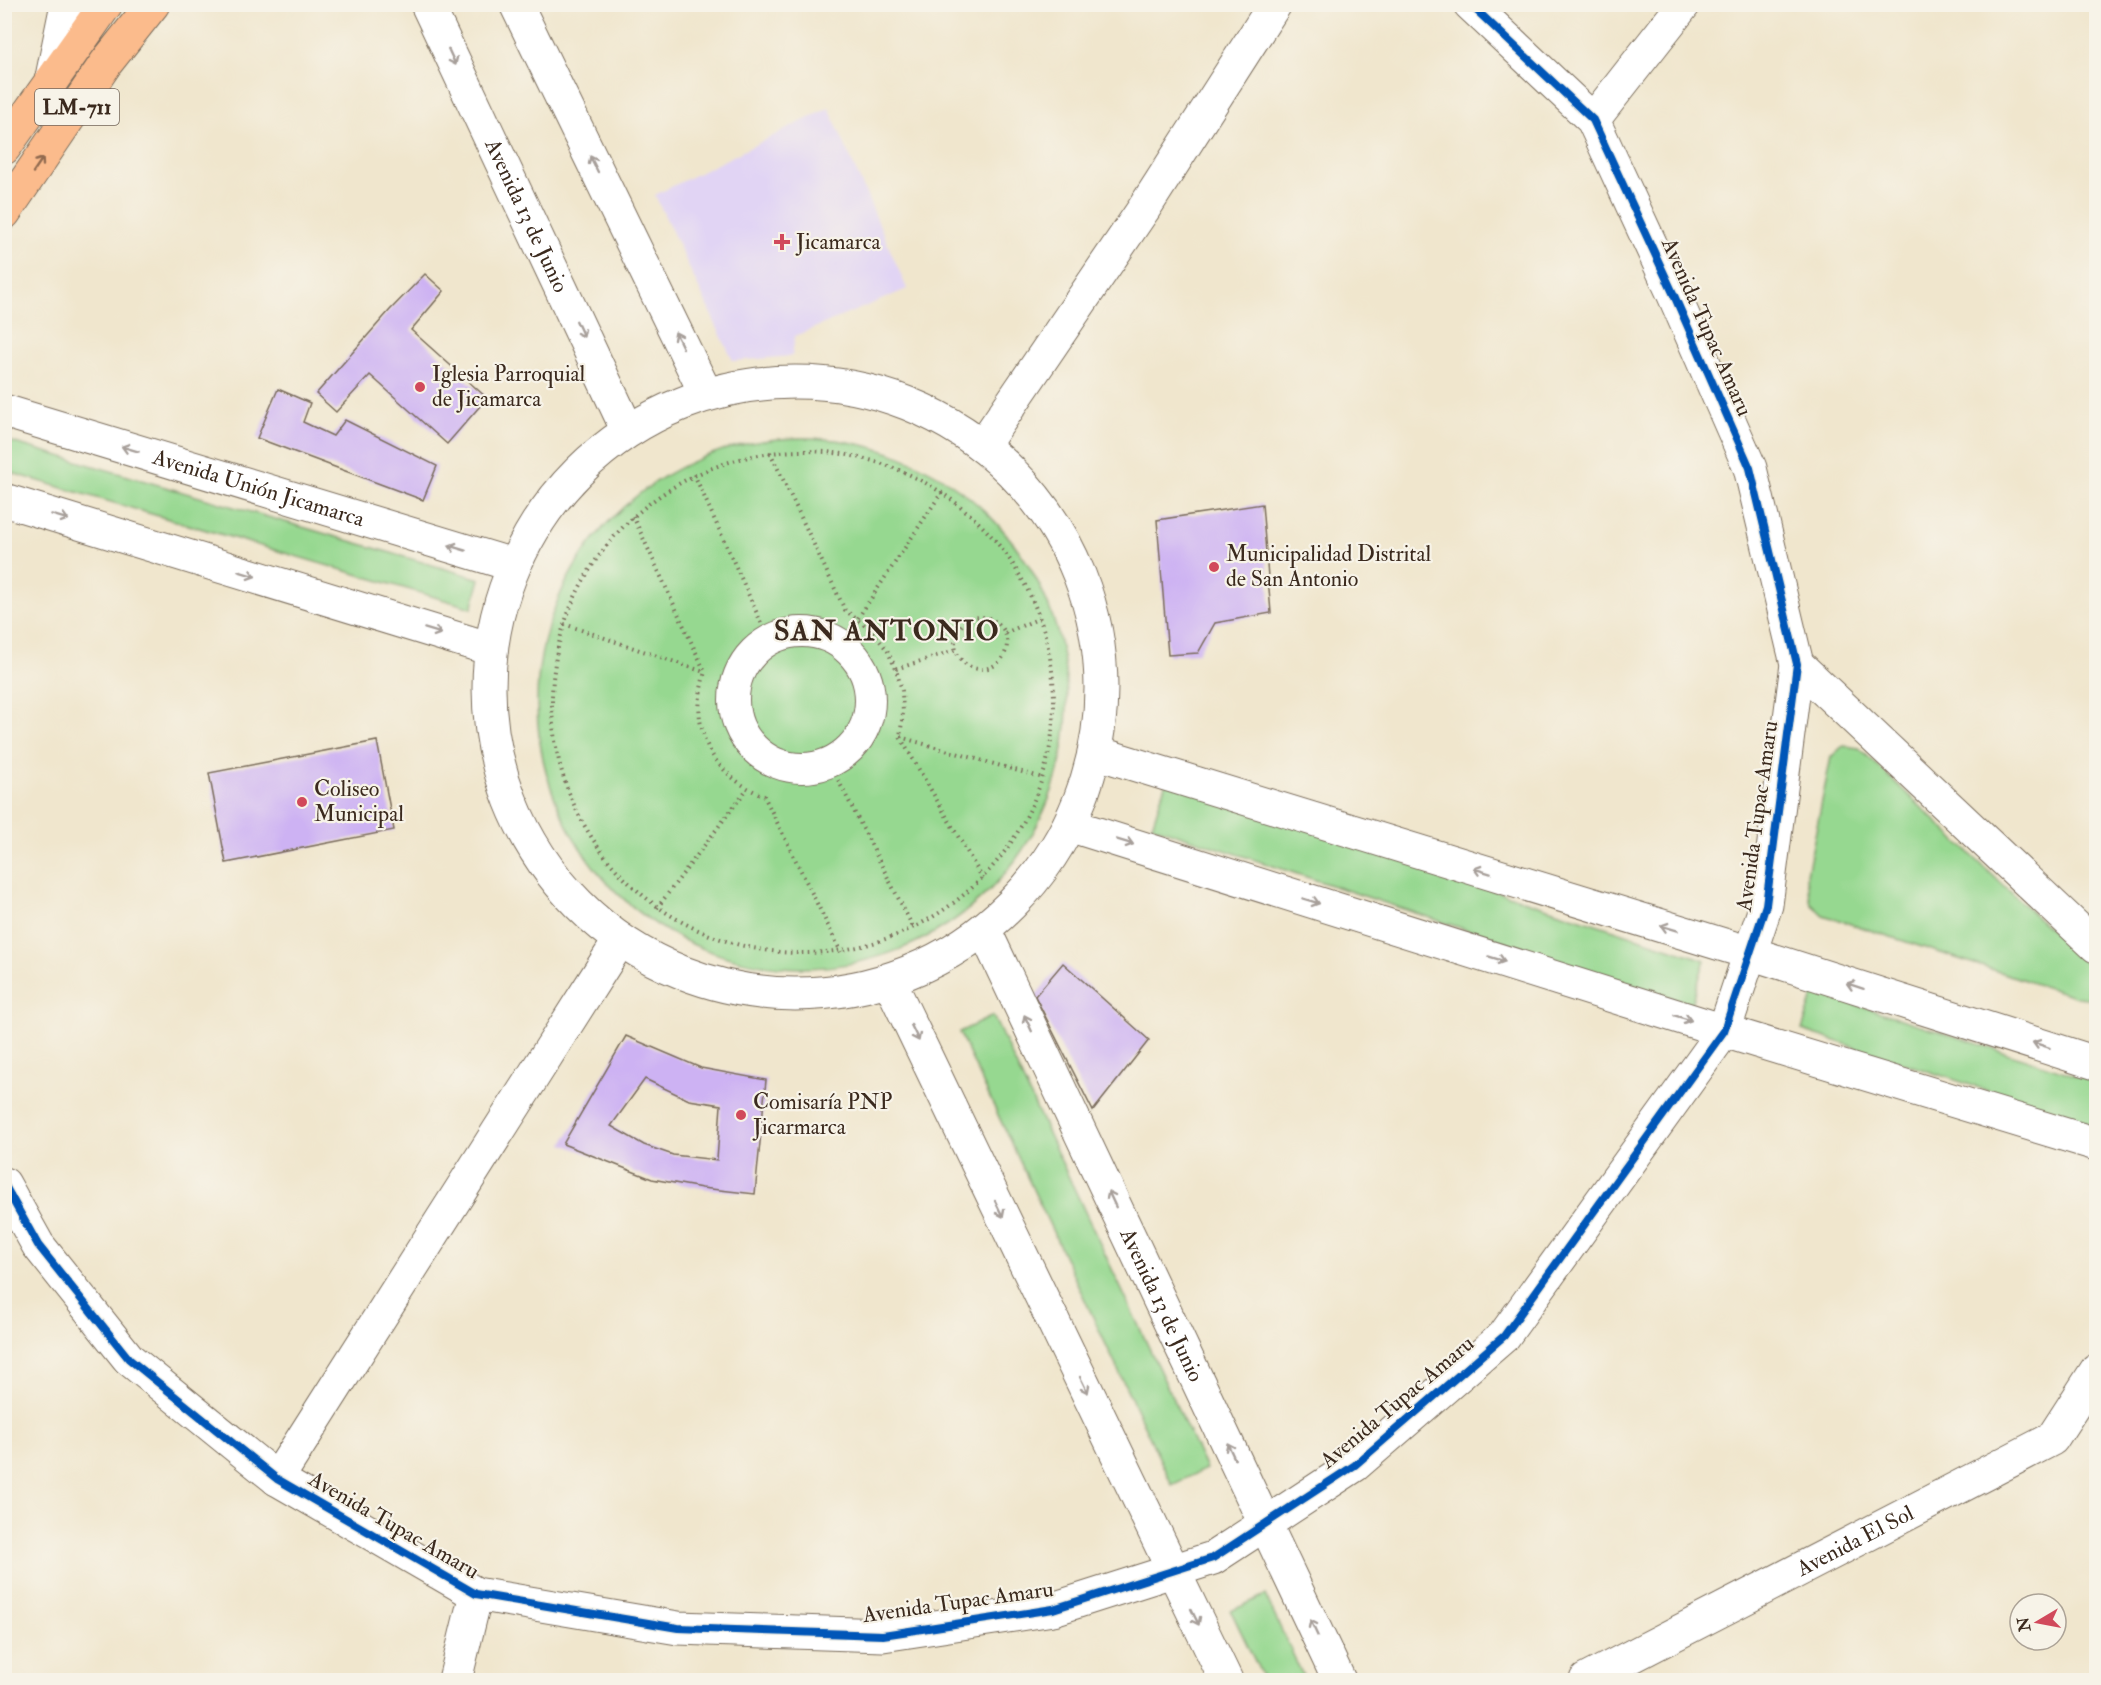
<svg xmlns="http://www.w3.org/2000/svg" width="2101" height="1685" viewBox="0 0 2101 1685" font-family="'IM FELL Double Pica',serif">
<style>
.built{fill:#e1d4f4}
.green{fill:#96d890;stroke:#688157;stroke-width:1.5}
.building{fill:#cdb2f3;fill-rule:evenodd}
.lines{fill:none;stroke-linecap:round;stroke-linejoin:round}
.pedestrian-casing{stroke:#7a6c5b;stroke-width:32}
.minor-casing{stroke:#7a6c5b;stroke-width:35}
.tertiary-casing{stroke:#7a6c5b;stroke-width:35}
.primary-casing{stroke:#7a6c5b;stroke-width:35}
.path{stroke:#7a6c5b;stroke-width:4;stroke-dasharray:1.5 4.5;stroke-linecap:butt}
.pedestrian{stroke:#fff;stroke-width:30}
.minor{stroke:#fff;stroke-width:33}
.tertiary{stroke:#fff;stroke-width:33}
.primary{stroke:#fbbb8c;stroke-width:33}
.cycleway-casing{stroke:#f7f3e8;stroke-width:11}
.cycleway{stroke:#0057b8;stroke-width:8}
.oneway{stroke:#a79f9a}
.oneway2{stroke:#916b50}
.poi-dot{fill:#d1495b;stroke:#f7f3e8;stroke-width:2}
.labels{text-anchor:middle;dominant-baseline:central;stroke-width:4.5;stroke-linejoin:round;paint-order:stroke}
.shield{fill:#f7f3e8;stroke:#73665b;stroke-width:1.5}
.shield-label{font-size:21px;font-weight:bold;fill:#3b2a1e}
.street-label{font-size:22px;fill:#3b2a1e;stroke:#f7f3e8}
.poi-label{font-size:22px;fill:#3b2a1e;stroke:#f7f3e8;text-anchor:start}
.district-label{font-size:28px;font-weight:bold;letter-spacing:1.5px;fill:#3b2a1e;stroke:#f7f3e8}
</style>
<rect width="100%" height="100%" fill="#f7f3e8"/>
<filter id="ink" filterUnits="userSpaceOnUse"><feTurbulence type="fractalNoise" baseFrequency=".0167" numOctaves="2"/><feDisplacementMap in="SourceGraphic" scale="12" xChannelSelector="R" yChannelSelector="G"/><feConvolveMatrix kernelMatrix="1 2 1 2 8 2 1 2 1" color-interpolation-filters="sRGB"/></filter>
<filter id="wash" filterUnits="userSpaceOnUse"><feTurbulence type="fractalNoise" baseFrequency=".008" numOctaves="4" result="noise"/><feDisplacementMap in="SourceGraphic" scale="24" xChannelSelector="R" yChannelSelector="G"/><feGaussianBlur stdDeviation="1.35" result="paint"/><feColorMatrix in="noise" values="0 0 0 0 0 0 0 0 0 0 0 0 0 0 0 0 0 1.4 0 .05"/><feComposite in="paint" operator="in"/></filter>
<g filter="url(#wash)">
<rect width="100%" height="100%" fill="#f0e6cd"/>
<!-- built -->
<path class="built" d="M829 108 907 289 795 336 792 356 733 361 655 195Z"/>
<!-- green -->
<path class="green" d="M537 703a265 265 0 1 1 530 0a265 265 0 1 1-530 0Z
M5 440 480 579 472 608 5 471Z
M1843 746 1859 748 2086 964 2096 979 2095 999 2077 997 1823 915 1811 904 1806 879 1831 757Z
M1166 782 1705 960 1691 1004 1152 826Z
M1815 991 2096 1082V1126L1802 1030Z
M993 1016 1206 1469 1172 1485 959 1032Z
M1265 1595 1305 1680H1264L1231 1611Z"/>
<g id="blocks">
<!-- building -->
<path class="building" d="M425 274 444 291 411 330 487 398 447 444 370 375 336 412 316 394 390 310Z
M278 389 310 403 303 422 333 436 345 420 437 466 423 500 257 438Z
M1262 504 1271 613 1215 623 1198 653 1168 655 1157 520Z
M377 741 394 830 226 863 209 773Z
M1063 963 1149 1040 1093 1111 1035 996Z
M626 1036 701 1068 766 1080 755 1194 702 1188 652 1179 563 1144ZM645 1079 689 1100 721 1105 717 1160 673 1155 644 1145 611 1126Z"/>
</g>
</g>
<g filter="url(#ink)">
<use href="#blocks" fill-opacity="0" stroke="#7a6c5b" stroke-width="1.5"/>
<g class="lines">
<!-- pedestrian casing -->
<g class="pedestrian-casing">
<path id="pedestrian" d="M734 700a68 68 0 1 1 136 0a68 68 0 1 1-136 0Z"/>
</g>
<!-- minor casing -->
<g class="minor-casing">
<g id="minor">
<path d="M51 82 67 4"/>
<path d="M1593 120 1684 4"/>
<path d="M983 445 1143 210 1275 4"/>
<path d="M1797 664 2096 946"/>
<path d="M1094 752 1750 953 2096 1063"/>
<path d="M1069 825 1724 1031 2096 1144"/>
<path d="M4 1184 38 1245 129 1359 277 1479 476 1594 678 1628 883 1635 1053 1609 1213 1558 1355 1465 1504 1336 1724 1031 1766 905 1797 664 1750 468 1673 293 1593 120 1470 4"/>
<path d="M277 1479 620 940"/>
<path d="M455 1680 476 1594"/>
<path id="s1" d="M1586 1680 2052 1439 2096 1371"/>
</g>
</g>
<!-- tertiary casing -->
<g class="tertiary-casing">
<g id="tertiary">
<path id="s2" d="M427 4 627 429"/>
<path d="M516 4 705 392"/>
<circle cx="795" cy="688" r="306"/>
<path id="s3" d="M4 411 513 565"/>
<path d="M4 500 491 649"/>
<path id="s4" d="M984 929 1339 1680"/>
<path d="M889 980 1226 1680"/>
</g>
</g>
<!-- primary casing -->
<g class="primary-casing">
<path id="primary" d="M4 148 106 4
M4 213 106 63 153 4"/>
</g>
<!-- path -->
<path class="path" d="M552 702a251 251 0 1 1 502 0a251 251 0 1 1-502 0Z
M770 452 845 610 872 631 887 650 896 669 902 691 903 713 900 737 983 879
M694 474 769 640
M633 516 705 672C688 728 710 774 764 796L841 952
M955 643a26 26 0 1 1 52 0a26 26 0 1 1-52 0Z
M858 618 942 492
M564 624 704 672
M1005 633 1040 618
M896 669 955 650
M900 737 1043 778
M830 764 914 929
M657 908 747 789"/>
<!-- pedestrian -->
<use href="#pedestrian" class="pedestrian"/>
<!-- minor -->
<use href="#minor" class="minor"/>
<!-- tertiary -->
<use href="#tertiary" class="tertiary"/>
<!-- primary -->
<use href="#primary" class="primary"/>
<!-- cycleway casing -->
<g class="cycleway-casing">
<path id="cycleway" d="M4 1184 38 1245 129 1359 277 1479 476 1594 678 1628 883 1635 1053 1609 1213 1558 1355 1465 1504 1336 1724 1031 1766 905 1797 664 1750 468 1673 293 1593 120 1470 4"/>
</g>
<!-- cycleway -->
<use href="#cycleway" class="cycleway"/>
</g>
<!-- one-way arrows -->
<defs><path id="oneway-shaft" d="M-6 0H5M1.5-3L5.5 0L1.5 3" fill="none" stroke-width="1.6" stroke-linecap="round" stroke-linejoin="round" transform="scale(1.5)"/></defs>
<g class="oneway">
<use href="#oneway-shaft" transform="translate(452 57) rotate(65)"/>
<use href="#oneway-shaft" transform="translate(594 164) rotate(-116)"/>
<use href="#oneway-shaft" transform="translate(580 329) rotate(65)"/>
<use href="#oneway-shaft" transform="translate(679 340) rotate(-116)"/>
<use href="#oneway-shaft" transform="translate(130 449) rotate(-163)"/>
<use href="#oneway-shaft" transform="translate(60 517) rotate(17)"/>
<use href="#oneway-shaft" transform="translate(457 548) rotate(-163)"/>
<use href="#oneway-shaft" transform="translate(247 574) rotate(17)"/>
<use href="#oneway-shaft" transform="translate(433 631) rotate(17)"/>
<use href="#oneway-shaft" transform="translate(1125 842) rotate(17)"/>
<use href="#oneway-shaft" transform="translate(1482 871) rotate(-163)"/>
<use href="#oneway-shaft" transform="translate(1311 901) rotate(17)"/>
<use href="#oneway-shaft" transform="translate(1669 928) rotate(-163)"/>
<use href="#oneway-shaft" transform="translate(1497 959) rotate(17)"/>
<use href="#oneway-shaft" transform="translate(1855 986) rotate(-162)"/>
<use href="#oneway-shaft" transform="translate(1683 1018) rotate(17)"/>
<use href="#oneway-shaft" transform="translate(1028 1023) rotate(-115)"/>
<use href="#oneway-shaft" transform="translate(915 1033) rotate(64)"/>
<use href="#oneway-shaft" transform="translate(2041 1045) rotate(-162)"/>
<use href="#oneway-shaft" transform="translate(1112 1199) rotate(-115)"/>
<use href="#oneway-shaft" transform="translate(999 1209) rotate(64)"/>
<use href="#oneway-shaft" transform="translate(1084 1385) rotate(64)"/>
<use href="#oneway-shaft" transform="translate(1231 1451) rotate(-115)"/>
<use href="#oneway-shaft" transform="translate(1195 1617) rotate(64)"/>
<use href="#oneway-shaft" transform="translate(1314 1628) rotate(-115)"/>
</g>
<use class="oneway2" href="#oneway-shaft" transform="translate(38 165) rotate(-56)"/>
</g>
<!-- markers -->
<g class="poi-dot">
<path d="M779 233h6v6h6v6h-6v6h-6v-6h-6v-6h6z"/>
<circle cx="420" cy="387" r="6"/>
<circle cx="1214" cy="567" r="6"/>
<circle cx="302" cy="802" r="6"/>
<circle cx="741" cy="1115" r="6"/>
</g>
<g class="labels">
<!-- shield labels -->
<rect class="shield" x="35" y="89" width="84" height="36" rx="4.5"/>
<g class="shield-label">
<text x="77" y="107">LM-711</text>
</g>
<!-- street labels -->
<g class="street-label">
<text stroke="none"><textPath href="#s2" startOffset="234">Avenida 13 de Junio</textPath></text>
<text transform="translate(1707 327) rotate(66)">Avenida Tupac Amaru</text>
<text stroke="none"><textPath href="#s3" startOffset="266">Avenida Unión Jicamarca</textPath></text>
<text transform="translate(1757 816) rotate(-82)">Avenida Tupac Amaru</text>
<text stroke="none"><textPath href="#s4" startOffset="416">Avenida 13 de Junio</textPath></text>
<text transform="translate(1397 1402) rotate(-40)">Avenida Tupac Amaru</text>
<text transform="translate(394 1525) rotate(30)">Avenida Tupac Amaru</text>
<text stroke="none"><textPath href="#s1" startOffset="303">Avenida El Sol</textPath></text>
<text transform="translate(958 1602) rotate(-8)">Avenida Tupac Amaru</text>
</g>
<!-- poi labels -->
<g class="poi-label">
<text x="796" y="242">Jicamarca</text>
<text x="432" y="374">Iglesia Parroquial<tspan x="432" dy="25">de Jicamarca</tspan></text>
<text x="1226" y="554">Municipalidad Distrital<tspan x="1226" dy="25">de San Antonio</tspan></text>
<text x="314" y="789">Coliseo<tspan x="314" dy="25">Municipal</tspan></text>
<text x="753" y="1102">Comisaría PNP<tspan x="753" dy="25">Jicarmarca</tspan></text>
</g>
<!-- district labels -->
<g class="district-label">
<text x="887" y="631">SAN ANTONIO</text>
</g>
</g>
<!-- margin -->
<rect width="2101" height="1685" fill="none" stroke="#f7f3e8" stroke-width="24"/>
<!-- north arrow -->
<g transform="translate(2038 1622) rotate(260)"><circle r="28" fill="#f7f3e8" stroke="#aca397" stroke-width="1.5"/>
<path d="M0-4.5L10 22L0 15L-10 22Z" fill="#d1495b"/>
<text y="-9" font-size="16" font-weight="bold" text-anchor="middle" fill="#3b2a1e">N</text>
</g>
</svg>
